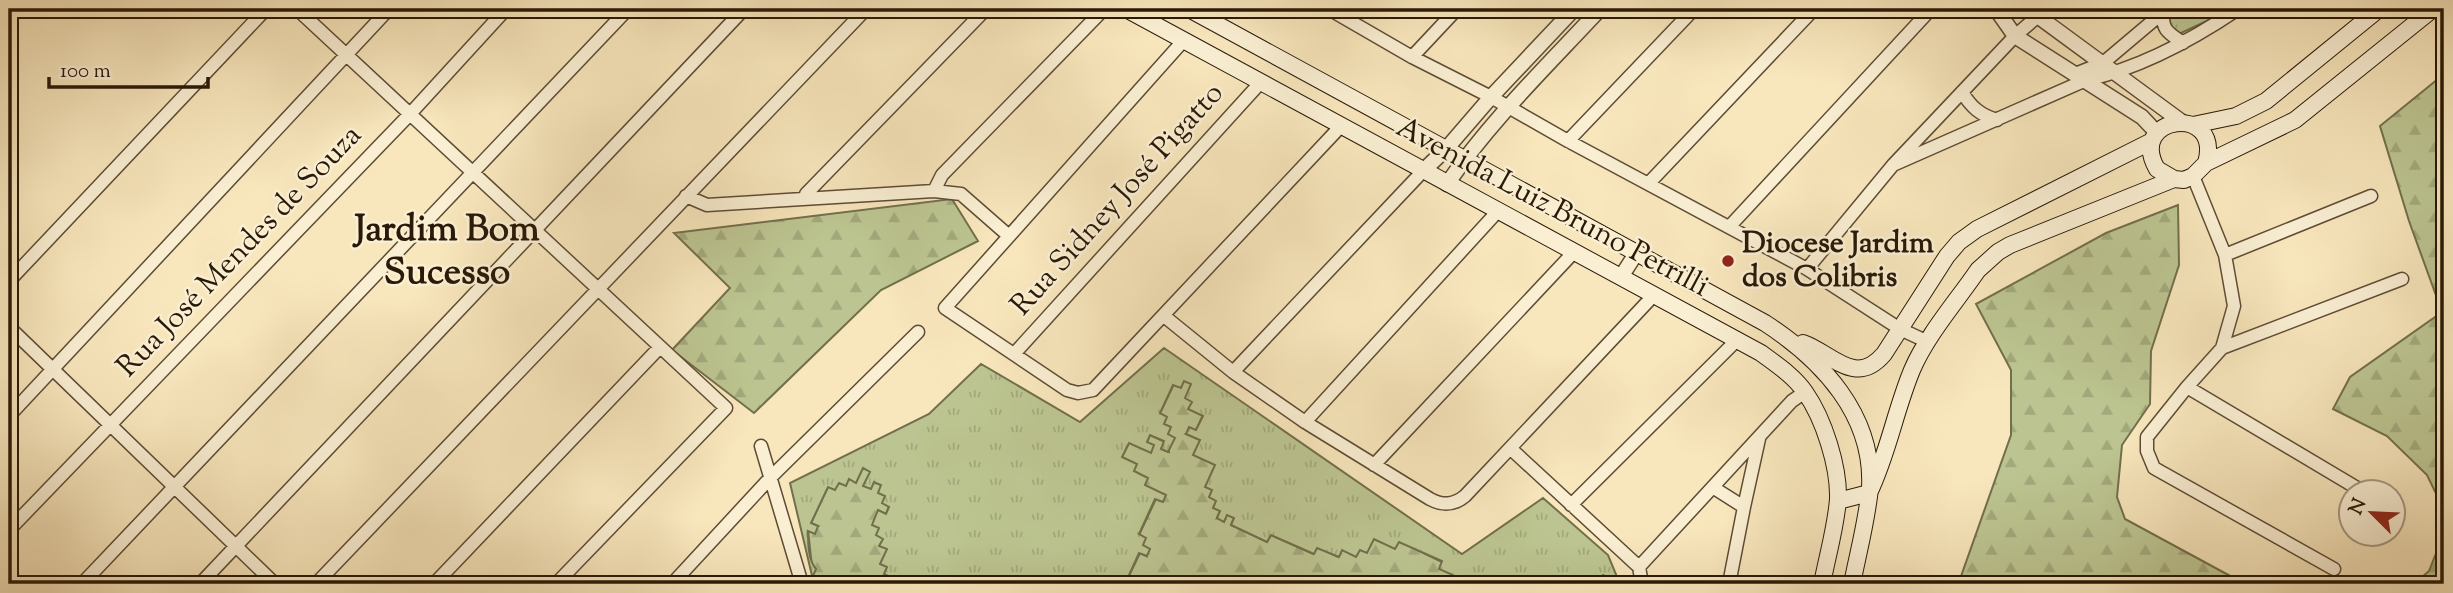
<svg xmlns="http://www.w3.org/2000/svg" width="2453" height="593" viewBox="0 0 2453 593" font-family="'Sorts Mill Goudy',serif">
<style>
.forest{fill:url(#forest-firs);stroke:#726f4c;stroke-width:2}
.park{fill:url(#park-tufts);stroke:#726f4c;stroke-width:2}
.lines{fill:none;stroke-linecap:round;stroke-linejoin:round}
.minor-casing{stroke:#5d4c35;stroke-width:15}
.tertiary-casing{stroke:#5d4c35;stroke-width:17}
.secondary-casing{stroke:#291908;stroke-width:18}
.minor{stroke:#faefd3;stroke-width:12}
.tertiary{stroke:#faefd3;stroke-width:14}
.secondary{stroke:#faefd3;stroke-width:16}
.poi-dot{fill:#8f2418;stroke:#faefd3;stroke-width:2.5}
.labels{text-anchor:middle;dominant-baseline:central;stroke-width:5;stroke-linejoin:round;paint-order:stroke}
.street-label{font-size:30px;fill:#291908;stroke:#faefd3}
.poi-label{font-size:30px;font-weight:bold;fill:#291908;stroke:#faefd3;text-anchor:start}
.district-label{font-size:37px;font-weight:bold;fill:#291908;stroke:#faefd3}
</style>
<defs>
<pattern id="forest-firs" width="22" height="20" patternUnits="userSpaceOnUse" patternTransform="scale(1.75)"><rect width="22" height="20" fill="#bcc591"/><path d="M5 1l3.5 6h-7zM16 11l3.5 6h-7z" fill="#a2a97c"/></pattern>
<pattern id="park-tufts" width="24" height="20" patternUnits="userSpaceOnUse" patternTransform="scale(1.75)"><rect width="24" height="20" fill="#bcc591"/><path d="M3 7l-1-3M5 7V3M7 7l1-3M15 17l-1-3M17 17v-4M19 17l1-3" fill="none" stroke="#a2a97c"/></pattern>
</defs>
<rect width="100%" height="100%" fill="#f8e6bc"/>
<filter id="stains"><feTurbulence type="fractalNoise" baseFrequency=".00286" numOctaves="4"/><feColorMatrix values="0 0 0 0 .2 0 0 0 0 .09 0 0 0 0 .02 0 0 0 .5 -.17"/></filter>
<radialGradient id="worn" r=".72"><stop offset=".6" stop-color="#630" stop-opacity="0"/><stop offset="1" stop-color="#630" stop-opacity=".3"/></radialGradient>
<!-- forest -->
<path class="forest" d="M2444 74V510L2427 475 2387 436 2333 409 2350 377 2442 312 2409 221 2380 126Z
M952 199 978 241 881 290 754 413 672 350 730 288 674 233Z
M2178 205 2179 265 2151 351 2150 404 2122 445 2117 497 2125 519 2245 584H1953L1960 579 2011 435V370L1976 304 2106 233Z
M1184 380 1191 384 1192 402 1203 415 1196 430 1186 434 1200 440 1215 465 1212 490 1220 511 1217 518 1227 514 1234 518 1231 525 1267 542 1271 535 1313 554 1317 547 1338 557 1342 550H1360L1374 539 1395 548 1399 541 1442 562 1453 575 1450 582 1453 584H1125L1140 553 1146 556 1139 535 1156 499 1122 457 1129 443 1147 442 1150 435 1165 442 1161 449 1169 452 1168 434 1160 413 1174 384Z
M863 468 870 471 874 482 881 485 889 506 886 514 879 511V528L887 549V567L898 581 897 584H818L820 580 813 576 808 530 818 526 811 523 828 487 849 479Z
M2444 533V584H2414L2429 571Z"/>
<!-- park -->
<path class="park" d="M2174 9H2233L2181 33 2173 32 2168 17Z
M1164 348 1462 554 1543 498 1608 555 1620 584H1607L1610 578 1603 575 1599 582 1592 579 1589 584H1502L1503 581 1496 578 1493 584 1486 582 1484 584 1468 582 1467 584 1450 583 1453 575 1439 569 1442 561 1399 542 1395 549 1374 539 1367 553 1360 550 1356 557 1342 550 1339 557 1317 548 1314 554 1271 535 1267 542 1231 525 1234 518 1227 515 1224 522 1217 518 1220 511 1213 508 1216 501 1209 497 1212 490 1205 487 1215 465 1193 455 1200 440 1186 434 1189 427 1196 430 1203 416 1188 409 1192 402 1185 398 1191 384 1184 381 1181 388 1173 385 1160 413 1167 417 1164 424 1171 427 1168 434 1175 438 1168 452 1161 449 1164 441 1150 435 1147 442 1154 445 1151 453 1129 443 1122 457 1137 464 1134 471 1148 478 1145 485 1166 495 1163 502 1155 499 1139 534 1146 538 1143 545 1150 549 1147 556 1139 553 1125 584H897L898 581 884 574 887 567 880 564 887 549 879 546 883 539 876 535 879 528 872 525 878 510 886 514 889 507 882 503 885 496 878 493 881 485 874 482 871 489 863 486 870 472 863 468 856 483 849 479 846 486 839 483 835 490 828 487 811 523 818 526 815 534 808 531C808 543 808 560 816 569L813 576 820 580 818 584H814L790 483 929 414 981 364 1080 422Z"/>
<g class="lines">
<!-- minor casing -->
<g class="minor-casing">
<path id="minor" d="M297 9 726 408 556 584
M1329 9 1412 57 1491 97 1568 141 1807 269 1900 329 1928 342
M2163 13C2162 31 2169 33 2183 43
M1184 40 945 308 1067 390 1078 393 1093 390 1341 126
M1412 57 1457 9
M2075 74 2103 63 2167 9
M1962 92C1971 107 1980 115 1997 120
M1568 141 1694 9
M1893 165 2086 80C2141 68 2192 40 2238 9
M2193 176 2225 255 2234 306 2222 348 2187 387 2147 437V451L2154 468 2334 569
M1649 183 1814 9
M934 191 942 175 1104 9
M686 196 707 205 934 191 961 194 1009 236
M806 199V194L986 9
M1730 226 1931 9
M2225 255 2371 196
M1807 269 1893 165 2015 36 2046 9
M9 281 266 9
M1164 316 1233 372 1305 422 1430 499C1443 506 1454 505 1465 496L1654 295
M9 327 275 584
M2222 348 2402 279
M1014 354 1261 82
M1233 372 1423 171
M2187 387 2362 491
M9 416 389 9
M1305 422 1498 211
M761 446 802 584
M1510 448 1639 567
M1374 465 1574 252
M1714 488 1744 507 1729 584
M1571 505 1737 340
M1744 507 1759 439
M9 530 410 114 506 9
M1639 567 1792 401 1805 392
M1639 567 1642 584
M82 584 628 9
M200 584 744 9
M316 584 866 9
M434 584 660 347
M672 584 771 477 918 332"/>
</g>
<!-- tertiary casing -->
<g class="tertiary-casing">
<path id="tertiary" d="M1996 9 2015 36 2142 117 2157 133
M2028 9 2182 122
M1423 171 1447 148 1491 97 1574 9
M1447 184C1491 120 1548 65 1600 9
M1621 277 1637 252"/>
</g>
<!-- secondary casing -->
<g class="secondary-casing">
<path id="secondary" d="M1126 9 1761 353C1777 365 1794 376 1805 392 1824 419 1839 467 1838 499 1836 527 1827 557 1822 584
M1189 9 1765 323C1822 360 1874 415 1870 488 1867 520 1858 553 1852 584
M2193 125 2236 116 2266 101 2379 9
M2206 163C2223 103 2126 115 2157 169L2174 179 2184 180 2193 176 2206 163 2295 120 2433 9
M1803 343C1832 353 1855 388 1884 354L1947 256 1959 242 1977 229 2152 141
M1838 501 1869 493C1888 454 1895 411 1912 370 1927 335 1956 302 1978 270L1998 252 2010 245 2174 179"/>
</g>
<!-- minor -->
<use href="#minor" class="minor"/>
<!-- tertiary -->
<use href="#tertiary" class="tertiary"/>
<!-- secondary -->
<use href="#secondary" class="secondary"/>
</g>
<!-- markers -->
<circle class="poi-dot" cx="1728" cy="261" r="7"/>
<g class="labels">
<!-- street labels -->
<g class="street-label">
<text transform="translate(1118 200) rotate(-48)">Rua Sidney José Pigatto</text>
<text transform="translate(1552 208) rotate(28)">Avenida Luiz Bruno Petrilli</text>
<text transform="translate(240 252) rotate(-46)">Rua José Mendes de Souza</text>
</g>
<!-- poi labels -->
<g class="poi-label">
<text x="1742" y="244">Diocese Jardim<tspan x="1742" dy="34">dos Colibris</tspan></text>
</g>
<!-- district labels -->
<g class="district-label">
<text x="447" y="231">Jardim Bom<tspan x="447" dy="43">Sucesso</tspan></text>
</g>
</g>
<!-- margin -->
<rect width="2453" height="593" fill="none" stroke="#f8e6bc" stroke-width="35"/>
<rect x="10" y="10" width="2432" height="572" fill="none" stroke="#291908" stroke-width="3.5"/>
<rect x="18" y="18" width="2418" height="558" fill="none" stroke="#291908" stroke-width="2"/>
<!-- north arrow -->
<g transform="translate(2372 513) rotate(294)"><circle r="33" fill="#faefd3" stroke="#a69982" stroke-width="2"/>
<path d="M0-5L12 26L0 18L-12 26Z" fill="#8f2418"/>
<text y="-10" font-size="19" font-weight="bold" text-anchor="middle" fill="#291908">N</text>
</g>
<!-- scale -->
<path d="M49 77v10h159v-10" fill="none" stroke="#291908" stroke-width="3.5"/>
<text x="60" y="77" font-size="21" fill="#291908" stroke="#faefd3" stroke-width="5" paint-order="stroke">100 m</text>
<rect width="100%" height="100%" filter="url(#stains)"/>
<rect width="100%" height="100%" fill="url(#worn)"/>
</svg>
